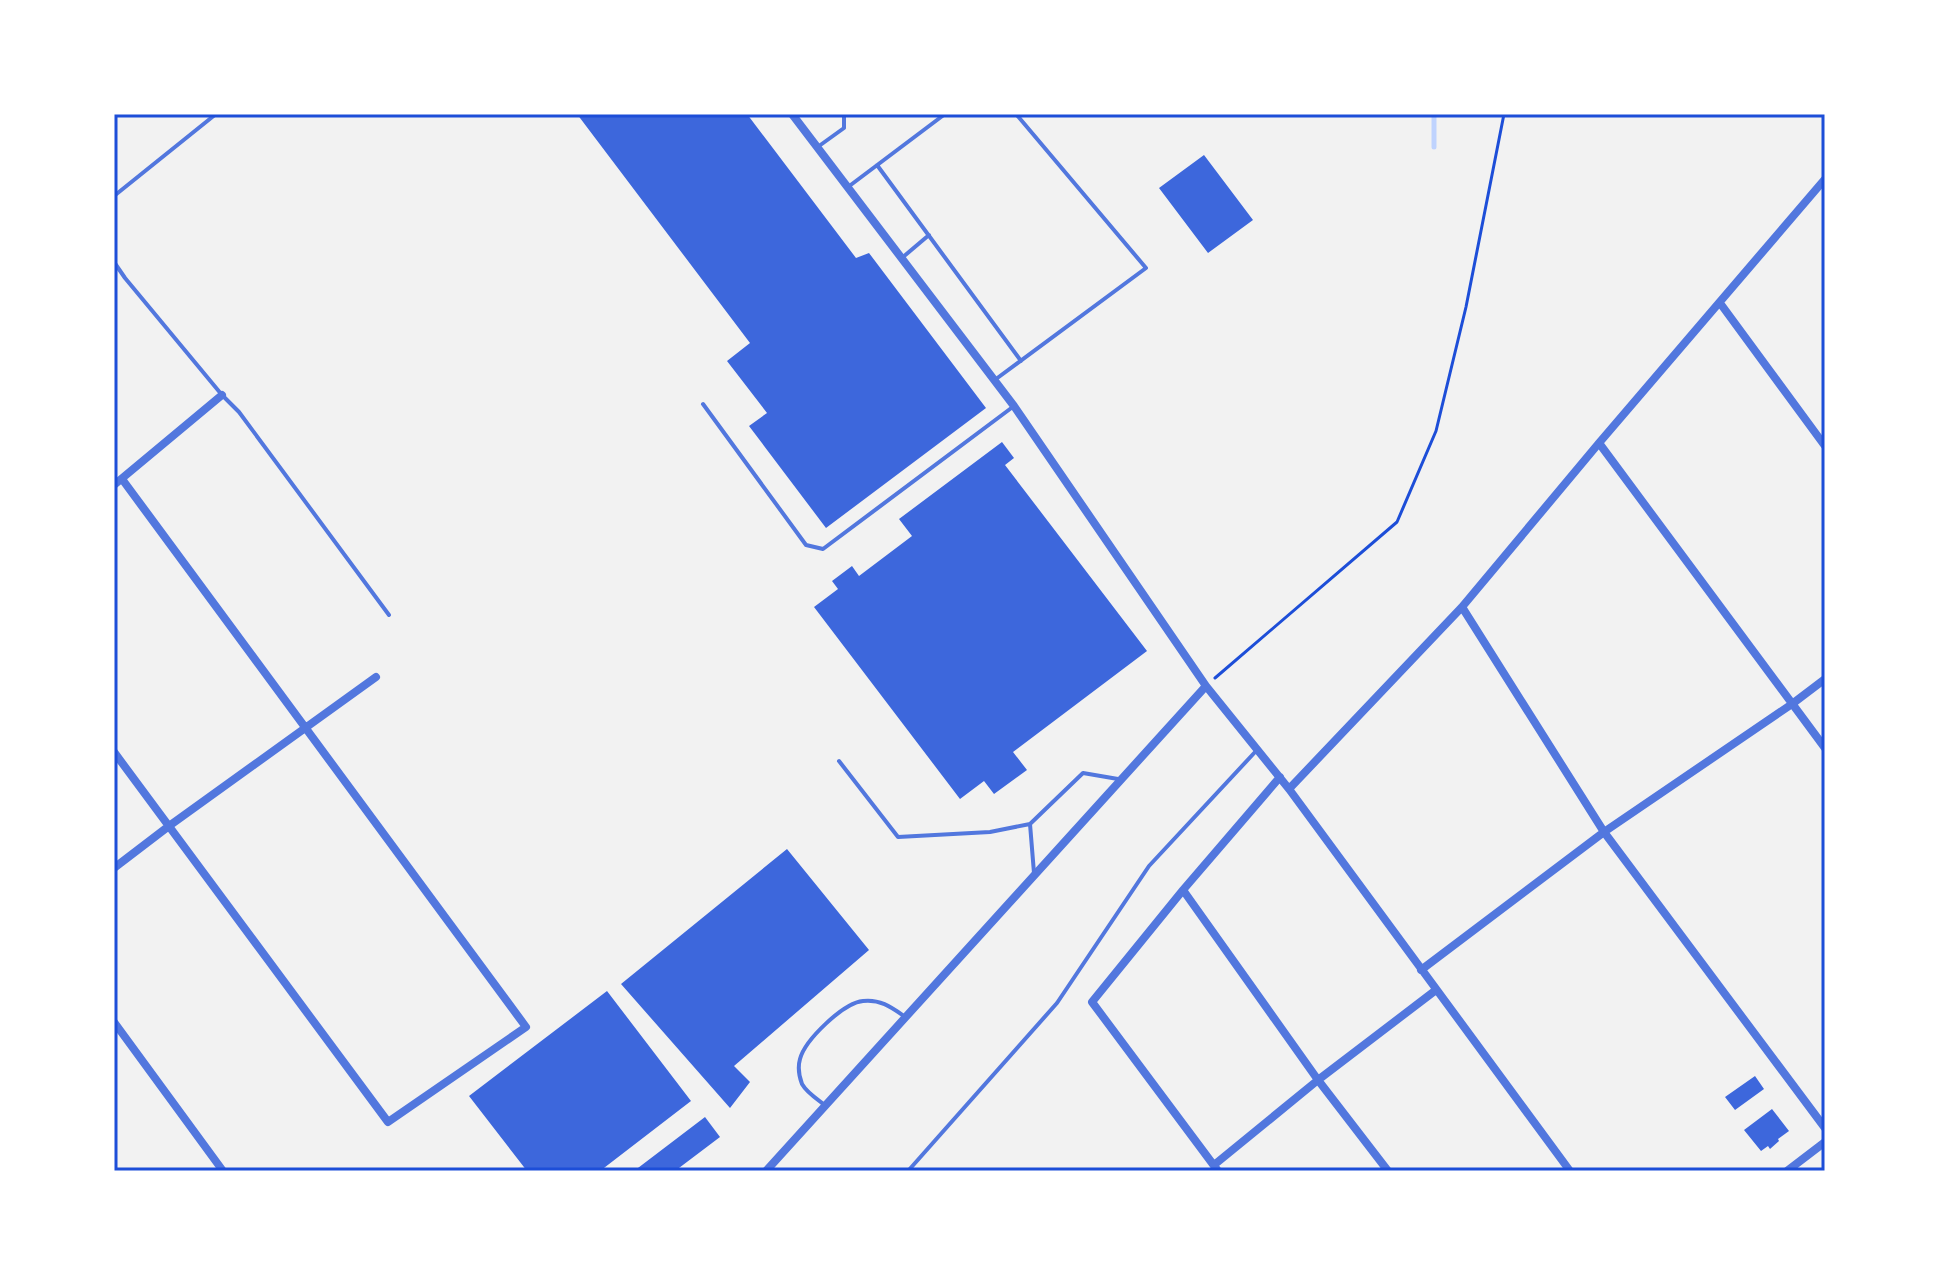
<svg xmlns="http://www.w3.org/2000/svg" width="1939" height="1285" viewBox="0 0 1939 1285" font-family="'Times New Roman',serif">
<style>
.lines{fill:none;stroke-linecap:round;stroke-linejoin:round}
.stream{stroke:#bfd3fe;stroke-width:5}
.building{fill:#3d67dc}
.path{stroke:#1d4ed8;stroke-width:3}
.service{stroke:#5277de;stroke-width:4}
.minor{stroke:#5277de;stroke-width:8}
.neatline{fill:none;stroke:#1d4ed8;stroke-width:3}
</style>
<rect width="100%" height="100%" fill="#f2f2f2"/>
<g class="lines">
<!-- stream -->
<path class="stream" d="M1434 147V114"/>
</g>
<!-- building -->
<path class="building" d="M577 114H747L856 258 869 253 986 408 826 528 749 426 767 413 727 361 750 343Z
M1204 155 1253 220 1208 253 1159 188Z
M1002 442 1014 458 1005 465 1147 651 1013 752 1027 770 994 794 984 781 960 799 814 607 838 589 832 581 852 566 859 576 912 536 899 519Z
M787 849 869 950 734 1066 750 1082 730 1108 621 984Z
M607 991 691 1101 600 1171H527L469 1096Z
M1755 1076 1764 1089 1735 1110 1725 1097Z
M1772 1109 1789 1131 1778 1139 1779 1141 1770 1149 1768 1146 1761 1151 1744 1130Z
M705 1117 720 1137 675 1171H634Z"/>
<g class="lines">
<!-- path -->
<path class="path" d="M1215 678 1397 522 1436 431 1466 307 1504 114"/>
<!-- service -->
<path class="service" d="M819 146 844 128V114
M877 165 1021 361
M848 187 945 114
M114 196 216 114
M903 257 929 235
M114 262 125 278 222 395 239 412 389 615
M996 379 1146 268 1016 114
M703 404 806 545 823 549 1014 406
M839 761 898 837 990 832 1030 824 1034 873
M1030 824 1083 773 1118 779
M825 1105C817 1099 807 1093 802 1084 799 1076 798 1066 800 1059 805 1040 843 1003 863 1001 880 999 891 1007 904 1016
M908 1171 1057 1003 1149 866 1256 751"/>
<!-- minor -->
<path class="minor" d="M792 114 1014 406 1206 686 1289 789 1570 1171
M1720 303 1825 446
M1599 443 1825 748
M114 485 222 395
M1462 607 1604 832 1825 1128
M114 752 388 1122 526 1027 122 479
M1289 789 1462 607 1599 443 1825 179
M114 868 169 826 376 677
M1183 890 1318 1080 1388 1171
M1421 970 1604 832 1792 704 1825 679
M114 1022 223 1171
M1214 1165 1318 1080 1436 990
M766 1171 1206 686
M1218 1171 1092 1002 1183 890 1280 777
M1787 1171 1825 1142"/>
</g>
<!-- border -->
<rect width="1939" height="1285" fill="none" stroke="#ffffff" stroke-width="232"/>
<rect x="116" y="116" width="1707" height="1053" class="neatline"/>
</svg>
